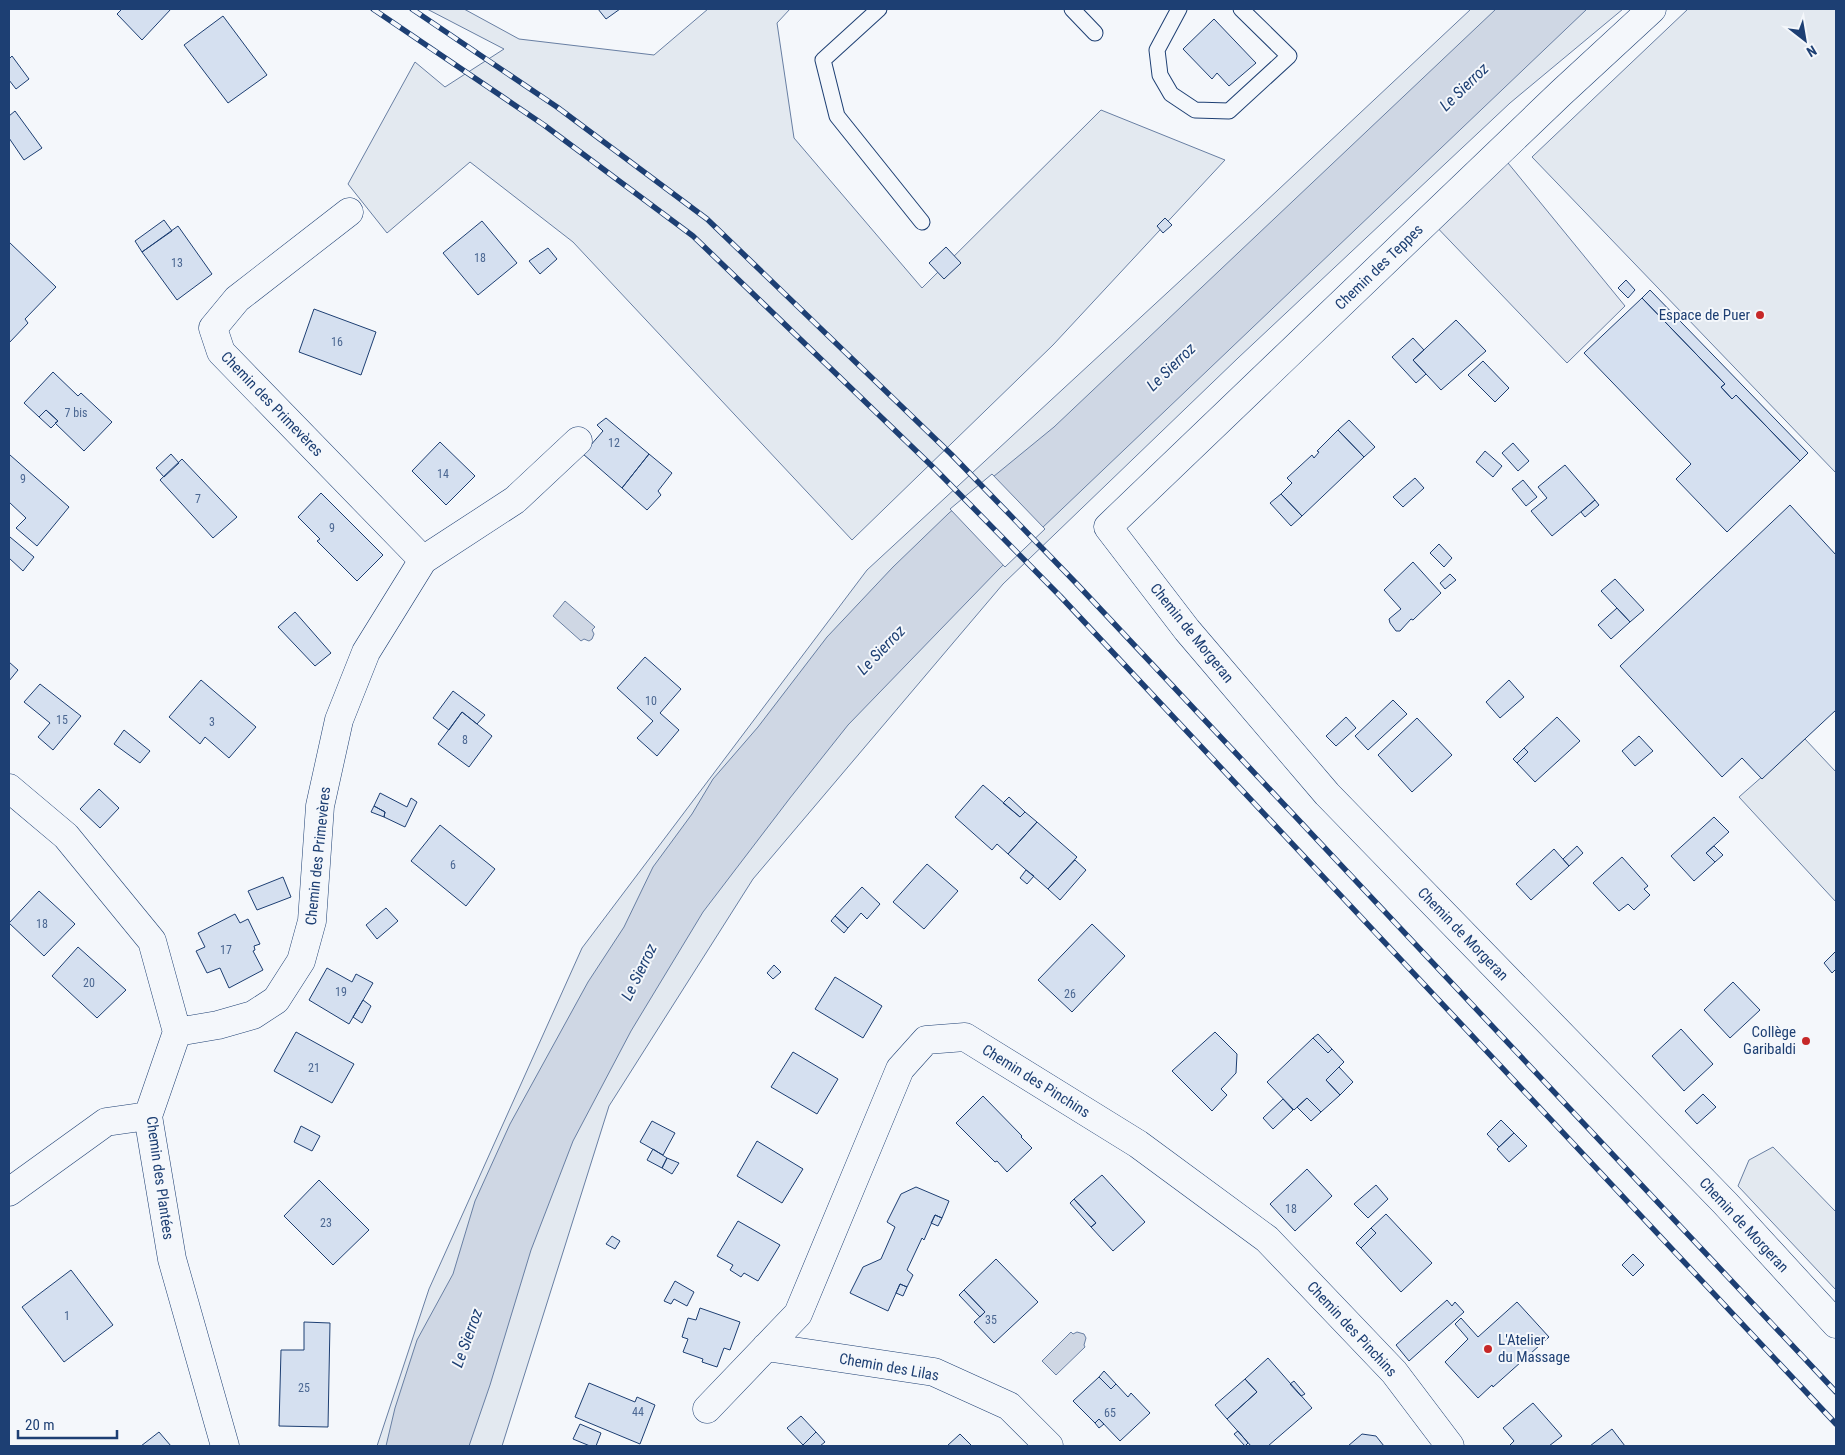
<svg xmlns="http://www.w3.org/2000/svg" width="1845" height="1455" viewBox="0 0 1845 1455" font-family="'Roboto Condensed',sans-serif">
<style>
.green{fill:#e3e9f0;stroke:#687fa3}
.parking{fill:#e3e8f0;stroke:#687fa3}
.water{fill:#cfd7e4;stroke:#687fa3}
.pier{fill:#f4f7fb;stroke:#687fa3}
.building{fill:#d5e0f0;stroke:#1d3f73}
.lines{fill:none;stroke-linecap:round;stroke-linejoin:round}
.service-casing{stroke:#1d3f73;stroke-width:17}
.minor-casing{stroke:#1d3f73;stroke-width:29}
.service{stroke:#f4f7fb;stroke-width:15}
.minor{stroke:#f4f7fb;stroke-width:28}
.rail-casing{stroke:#1d3f73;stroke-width:5.5}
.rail{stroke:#f4f7fb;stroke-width:4;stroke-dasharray:11;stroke-linecap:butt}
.poi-dot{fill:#c62828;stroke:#f4f7fb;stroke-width:2}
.labels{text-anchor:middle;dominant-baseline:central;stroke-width:4;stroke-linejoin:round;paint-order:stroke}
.number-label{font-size:12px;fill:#4b6792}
.street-label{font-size:15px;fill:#1d3f73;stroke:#f4f7fb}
.poi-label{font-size:15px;fill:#1d3f73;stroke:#f4f7fb;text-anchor:end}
.water-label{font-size:16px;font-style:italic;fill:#1d3f73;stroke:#f4f7fb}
</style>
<rect width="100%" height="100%" fill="#f4f7fb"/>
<!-- green -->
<path class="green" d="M427 9H464L519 39 654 55 708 9H790L777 23 794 138 922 288 1101 110 1225 160 1053 345 852 540 573 242 470 162 387 233 348 184 415 62 445 87 504 49Z
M1471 9H1623L1510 103 1238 358 1003 584 753 879 609 1106 502 1446H377L429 1289 582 948 867 570 1246 220Z
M1688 9H1836V473L1532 157Z
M1805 739 1836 772V902L1739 797Z
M1773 1147 1836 1212V1290L1738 1186 1749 1160Z"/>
<!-- parking -->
<path class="parking" d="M1499 152 1625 306 1567 363 1429 219Z"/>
<!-- water -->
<path class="water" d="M1496 9H1587L999 569 848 725 790 798 703 912 631 1031 573 1141 531 1250 490 1385 469 1446H386L395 1408 417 1340 453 1274 475 1201 510 1124 588 982 624 927 653 867 692 814 713 779 758 727 827 637 893 567 949 513 1054 427Z
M565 601 595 627 592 630 594 634 592 639 589 641 584 639 581 641 553 616Z
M1071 1332 1073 1334 1077 1332 1084 1334 1086 1338 1084 1345 1085 1347 1056 1375 1042 1361Z"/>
<!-- pier -->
<path class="pier" d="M992 474 1045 529 1005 567 950 509Z"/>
<!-- building -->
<path class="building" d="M122 9H171L142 40 117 14Z
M598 9H620L606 19Z
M223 16 267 75 228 103 184 45Z
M1214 19 1256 63 1229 86 1217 73 1212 79 1183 49Z
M12 56 29 79 16 89 9 80V59Z
M15 111 42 148 24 160 9 138V116Z
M1165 218 1172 225 1163 233 1157 226Z
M164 220 172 231 142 252 135 241Z
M482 221 517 263 478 295 443 253Z
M178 226 212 274 177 300 142 252Z
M9 242 56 287 25 319 28 323 9 343Z
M946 247 961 263 944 279 929 263Z
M548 248 557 259 540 274 529 261Z
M1626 280 1635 290 1628 298 1618 288Z
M1650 290 1808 453 1800 461 1736 395 1732 399 1721 387 1725 384 1642 298Z
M1642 298 1725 384 1721 387 1732 399 1736 395 1800 461 1727 532 1676 479 1691 464 1584 353Z
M314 309 376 332 361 375 299 352Z
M1456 320 1486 351 1441 390 1413 360Z
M1413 338 1424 350 1413 360 1426 374 1416 383 1392 357Z
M1483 361 1509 388 1495 402 1468 375Z
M53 372 78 396 81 393 112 422 84 451 55 423 58 421 46 410 39 417 24 403Z
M46 410 58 421 51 428 39 417Z
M606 418 649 454 622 488 583 454 603 431 597 425Z
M1349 420 1375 447 1364 457 1338 430Z
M1338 430 1364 457 1302 516 1281 494 1292 483 1287 478 1312 455 1314 458 1319 452 1317 451Z
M440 442 475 476 446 505 412 471Z
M1513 443 1529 461 1518 471 1502 453Z
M1485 451 1502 466 1493 477 1476 462Z
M171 454 179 463 164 477 156 468Z
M649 454 672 473 658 491 661 495 647 510 622 488Z
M10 455 69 507 37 546 16 528 26 518 9 502V457Z
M182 459 237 517 213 538 160 480Z
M1565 465 1595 500 1552 536 1531 511 1547 498 1538 487Z
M1415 478 1424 488 1403 507 1393 497Z
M1523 480 1537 497 1526 506 1512 489Z
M321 493 383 555 357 581 317 541 320 539 298 517Z
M1281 494 1302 516 1291 526 1270 503Z
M1595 500 1599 505 1585 517 1581 512Z
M1790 505 1836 555V710L1762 779 1742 758 1722 777 1620 666Z
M10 537 34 557 23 571 9 558V539Z
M1439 544 1452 558 1444 567 1430 553Z
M1413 562 1441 593 1413 620 1411 619 1400 631H1396L1390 623 1389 619 1401 609 1384 590Z
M1450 574 1456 580 1445 589 1440 583Z
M1615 579 1644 610 1630 622 1601 591Z
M1617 608 1630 622 1611 639 1598 625Z
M295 612 331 653 315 666 278 627Z
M645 657 681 689 660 713 679 730 657 756 637 738 653 721 617 688Z
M9 662 18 670 9 681Z
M201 680 256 727 229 758 205 737 200 744 169 717Z
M1509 680 1524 697 1500 718 1486 702Z
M40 684 81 716 53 750 38 737 50 723 24 702Z
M453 691 485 715 477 724 462 712 449 730 433 718Z
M1393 700 1407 714 1368 750 1355 736Z
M462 712 492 736 469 767 438 744Z
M1346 717 1356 728 1336 746 1326 736Z
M1557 717 1580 741 1535 782 1517 763 1528 752 1524 748Z
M1417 718 1452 755 1412 792 1378 755Z
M124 730 150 751 140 763 114 744Z
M1639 736 1653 751 1635 766 1622 751Z
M1524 748 1528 752 1517 763 1513 759Z
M983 785 1020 817 1025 812 1037 822 1008 854 997 844 992 850 955 817Z
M99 789 119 808 100 828 80 809Z
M380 793 407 807 411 798 417 802 405 827 384 817 385 812 374 806Z
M1009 797 1025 812 1020 817 1003 803Z
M374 806 385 812 384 817 371 812Z
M1714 817 1729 832 1706 853 1715 862 1694 881 1671 856Z
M1037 822 1077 857 1048 889 1008 854Z
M440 825 495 869 466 906 411 861Z
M1577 846 1583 853 1569 866 1563 859Z
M1714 846 1723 855 1715 862 1706 853Z
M1554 849 1569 866 1531 900 1516 884Z
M1622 857 1648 886 1644 889 1650 895 1634 910 1628 904 1619 911 1593 883Z
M1075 860 1086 870 1060 900 1048 889Z
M927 864 958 891 924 929 893 902Z
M1026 870 1034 876 1027 884 1020 878Z
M283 877 291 897 257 910 248 891Z
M862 887 880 904 867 919 861 913 848 928 835 916Z
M39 891 75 924 44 956 9 923Z
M386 908 398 921 377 939 366 925Z
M235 914 240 923 248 919 260 944 254 946 255 950 253 951 263 970 229 988 220 968 207 973 196 951 205 947 198 933Z
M835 916 848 928 844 933 831 921Z
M1092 924 1125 956 1072 1012 1038 980Z
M78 947 126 990 97 1018 52 976Z
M1836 951V969L1832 973 1824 963Z
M774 965 781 972 773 979 767 973Z
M327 968 352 982 356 974 373 983 349 1024 309 1000Z
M835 977 882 1006 863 1038 815 1009Z
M1733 982 1760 1010 1730 1038 1704 1010Z
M363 1000 371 1006 362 1023 353 1017Z
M1681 1029 1713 1064 1684 1091 1652 1056Z
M296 1032 354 1064 332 1103 274 1071Z
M1215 1032 1237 1054 1236 1073 1221 1089 1227 1095 1212 1111 1172 1071Z
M1318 1034 1332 1049 1328 1053 1313 1038Z
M1313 1038 1328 1053 1332 1049 1344 1062 1326 1080 1340 1095 1321 1112 1307 1098 1294 1110 1267 1082Z
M793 1052 838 1079 817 1114 771 1087Z
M1339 1067 1353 1082 1340 1095 1326 1080Z
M1703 1094 1716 1107 1697 1124 1685 1111Z
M983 1096 1022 1136 1021 1137 1032 1148 1007 1172 997 1161 995 1162 956 1123Z
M1307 1098 1321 1112 1311 1121 1297 1107Z
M1283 1099 1293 1110 1273 1129 1263 1118Z
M1501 1120 1514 1133 1499 1147 1487 1134Z
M652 1121 675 1133 663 1155 640 1142Z
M301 1126 320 1136 312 1151 294 1142Z
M1514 1133 1527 1146 1509 1162 1497 1149Z
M757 1141 803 1169 782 1203 737 1176Z
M653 1149 667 1158 662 1168 647 1160Z
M667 1158 679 1163 672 1174 662 1168Z
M1307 1169 1332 1196 1295 1231 1270 1204Z
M1102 1175 1145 1222 1113 1251 1091 1227 1096 1223 1074 1199Z
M319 1180 369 1230 333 1265 284 1216Z
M1376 1185 1388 1199 1368 1218 1354 1204Z
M916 1187 949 1201 942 1218 935 1215 924 1240 922 1238 907 1270 913 1275 907 1287 900 1284 888 1311 850 1293 863 1267 881 1259 895 1227 887 1222 901 1194Z
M1074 1199 1096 1223 1091 1227 1070 1203Z
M1386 1214 1432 1263 1401 1292 1361 1248 1376 1233 1371 1228Z
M935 1215 942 1218 938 1226 931 1223Z
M738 1221 780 1245 758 1281 744 1273 741 1277 730 1270 733 1265 717 1256Z
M1371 1228 1376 1233 1361 1248 1356 1243Z
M612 1236 620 1241 615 1249 606 1244Z
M1633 1254 1644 1265 1633 1276 1622 1265Z
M996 1259 1038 1302 994 1343 974 1322 985 1312 964 1290Z
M71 1270 113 1325 64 1362 22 1307Z
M675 1281 694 1292 687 1306 674 1299 671 1304 664 1301Z
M900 1284 907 1287 903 1296 896 1293Z
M964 1290 985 1312 980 1317 959 1295Z
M1447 1300 1452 1306 1455 1302 1464 1312 1409 1361 1396 1345Z
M1517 1302 1549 1337 1493 1387 1492 1385 1478 1398 1445 1362 1468 1339 1455 1324 1461 1318 1478 1337Z
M700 1308 740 1322 730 1350 724 1348 717 1367 702 1362 703 1359 683 1352 688 1339 682 1337 688 1318 696 1320Z
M304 1322 330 1323 328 1427 279 1426 281 1350H304Z
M1268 1358 1312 1408 1268 1446H1251L1227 1419 1257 1392 1245 1379Z
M1104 1371 1116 1384 1111 1389 1099 1377Z
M1099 1377 1111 1389 1116 1384 1128 1397 1131 1393 1150 1413 1120 1441 1099 1419 1095 1423 1073 1401Z
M1245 1379 1257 1392 1227 1419 1215 1405Z
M1294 1381 1305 1394 1301 1396 1290 1384Z
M589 1383 635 1402 637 1397 655 1405 640 1444 575 1417Z
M1533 1403 1562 1436 1549 1446H1509L1514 1441 1503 1428Z
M801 1416 816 1432 803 1445 787 1428Z
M1099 1419 1104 1424 1099 1428 1095 1423Z
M580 1424 601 1433 596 1446H590L573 1439Z
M1612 1429 1625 1446H1590Z
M1238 1431 1248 1443 1245 1446 1234 1434Z
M159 1432 171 1446H141Z
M816 1432 825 1442 820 1446H804L803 1445Z
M960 1434 972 1446H947Z
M1362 1434 1376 1436 1384 1446H1348Z"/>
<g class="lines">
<!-- service casing -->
<g class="service-casing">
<path id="service" d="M879 9 823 60 837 116 922 222
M1072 9 1095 33
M1179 9 1157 50 1160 75 1171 94 1195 110 1229 111 1289 56 1241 9"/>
</g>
<!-- minor casing -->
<g class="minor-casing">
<path id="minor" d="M1652 9 1561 93 1108 527 1187 630 1327 794 1725 1203 1836 1324
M423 560 515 500 578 441
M9 788 66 836 152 941 177 1032 148 1116 172 1259 225 1446
M177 1032 218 1025 253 1015 276 1000 301 961 312 921 320 806 339 720 366 652 423 560 221 352 213 328 237 299 349 212
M9 1192 106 1122 148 1116
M766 1347 934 1372 1009 1406 1049 1446
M707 1409 798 1314 900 1069 926 1040 965 1037 1138 1144 1267 1239 1394 1372 1450 1446"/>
</g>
<!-- service -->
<use href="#service" class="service"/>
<!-- minor -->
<use href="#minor" class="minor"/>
<!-- rail casing -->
<g class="rail-casing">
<path id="rail" d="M373 9 544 125 693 236 935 469 1060 596 1836 1424
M412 9 557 107 707 219 951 454 1075 582 1836 1392"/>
</g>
<!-- rail -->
<use href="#rail" class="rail"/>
</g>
<!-- markers -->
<g class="poi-dot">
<circle cx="1760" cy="315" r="5"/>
<circle cx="1806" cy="1041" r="5"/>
<circle cx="1488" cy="1349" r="5"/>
</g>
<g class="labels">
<!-- number labels -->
<g class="number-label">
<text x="480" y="258">18</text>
<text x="177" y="263">13</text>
<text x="337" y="342">16</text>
<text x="76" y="413">7 bis</text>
<text x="614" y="443">12</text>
<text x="443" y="474">14</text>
<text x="23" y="479">9</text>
<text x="198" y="499">7</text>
<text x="332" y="528">9</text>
<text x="651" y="701">10</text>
<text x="62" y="720">15</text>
<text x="212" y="722">3</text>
<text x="465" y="740">8</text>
<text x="453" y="865">6</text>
<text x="42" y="924">18</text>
<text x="226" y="950">17</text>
<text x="89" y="983">20</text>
<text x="341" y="992">19</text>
<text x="1070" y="994">26</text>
<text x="314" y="1068">21</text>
<text x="1291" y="1209">18</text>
<text x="326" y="1223">23</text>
<text x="67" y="1316">1</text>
<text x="991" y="1320">35</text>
<text x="304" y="1388">25</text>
<text x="638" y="1412">44</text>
<text x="1110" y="1413">65</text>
</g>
<!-- street labels -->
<g class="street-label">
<text transform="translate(1379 267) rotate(-44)">Chemin des Teppes</text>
<text transform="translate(272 404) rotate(46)">Chemin des Primevères</text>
<text transform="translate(1192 633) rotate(51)">Chemin de Morgeran</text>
<text transform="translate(318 856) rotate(-84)">Chemin des Primevères</text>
<text transform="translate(1463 934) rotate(46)">Chemin de Morgeran</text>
<text transform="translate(1036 1081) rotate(32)">Chemin des Pinchins</text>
<text transform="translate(160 1178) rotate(82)">Chemin des Plantées</text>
<text transform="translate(1744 1225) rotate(47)">Chemin de Morgeran</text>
<text transform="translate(1352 1329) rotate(47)">Chemin des Pinchins</text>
<text transform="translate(889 1367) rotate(10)">Chemin des Lilas</text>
</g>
<!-- poi labels -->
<g class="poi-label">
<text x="1750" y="315">Espace de Puer</text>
<text x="1796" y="1032">Collège<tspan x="1796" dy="17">Garibaldi</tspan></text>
<text x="1498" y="1340" text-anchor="start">L'Atelier<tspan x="1498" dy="17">du Massage</tspan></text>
</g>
<!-- water labels -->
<g class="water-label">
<text transform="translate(1464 87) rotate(-44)">Le Sierroz</text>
<text transform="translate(1171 367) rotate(-44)">Le Sierroz</text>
<text transform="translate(881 650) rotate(-46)">Le Sierroz</text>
<text transform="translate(639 972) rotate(-64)">Le Sierroz</text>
<text transform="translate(467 1338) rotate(-70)">Le Sierroz</text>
</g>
</g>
<!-- border -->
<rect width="1845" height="1455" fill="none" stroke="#1d3f73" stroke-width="20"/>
<!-- north arrow -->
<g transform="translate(1805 40) rotate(149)" stroke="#f4f7fb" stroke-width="4" paint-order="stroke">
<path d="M0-4L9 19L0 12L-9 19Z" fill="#1d3f73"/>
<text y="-8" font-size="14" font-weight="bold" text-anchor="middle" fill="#1d3f73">N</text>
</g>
<!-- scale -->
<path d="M18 1430v8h99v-8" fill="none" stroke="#1d3f73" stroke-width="2.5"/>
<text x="25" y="1430" font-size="15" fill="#1d3f73" stroke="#f4f7fb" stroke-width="4" paint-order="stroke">20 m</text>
</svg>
